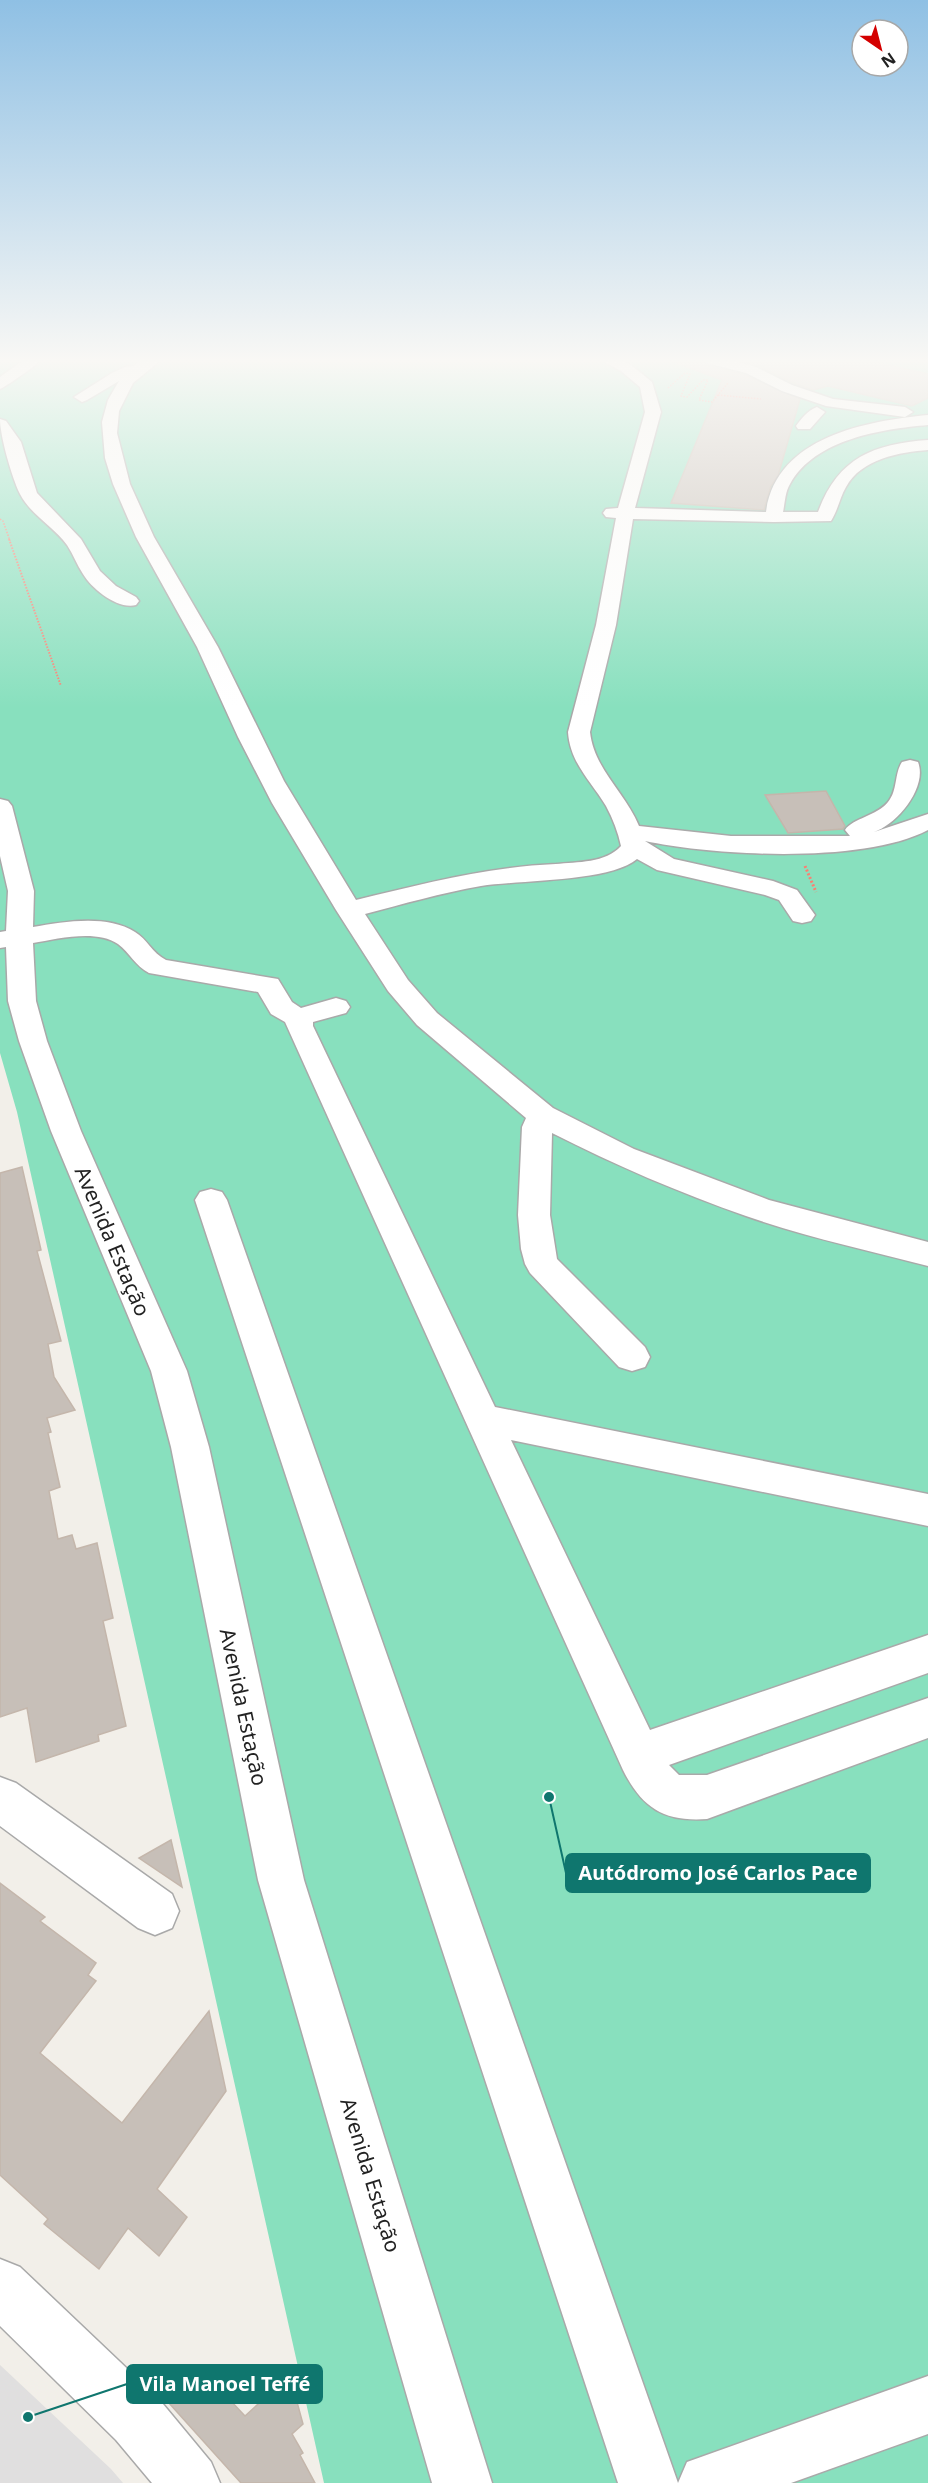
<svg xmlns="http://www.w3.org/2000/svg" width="928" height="2483" viewBox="0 0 928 2483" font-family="'Noto Sans',sans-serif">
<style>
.residential{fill:#e0dfdf}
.pitch{fill:#88e0be}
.building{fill:#c7bfb8;stroke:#c4b6ab;stroke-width:1.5}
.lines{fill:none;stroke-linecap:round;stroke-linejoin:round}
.minor-casing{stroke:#a9a9a9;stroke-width:3}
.path-far2{stroke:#fa8072;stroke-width:1.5;stroke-dasharray:1.5 1.5;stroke-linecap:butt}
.path-far1{stroke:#fa8072;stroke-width:2;stroke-dasharray:1.5 1.5;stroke-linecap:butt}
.path{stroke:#fa8072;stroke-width:3;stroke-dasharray:2 2;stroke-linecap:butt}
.minor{fill:#fff;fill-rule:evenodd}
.labels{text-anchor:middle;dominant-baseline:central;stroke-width:4.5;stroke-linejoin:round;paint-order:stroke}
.near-street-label{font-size:21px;fill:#222;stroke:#fff}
.leader{fill:none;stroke:#0f766e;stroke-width:2}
.callout-dot{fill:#0f766e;stroke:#fff;stroke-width:2}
.callout{fill:#0f766e;stroke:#0f766e;stroke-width:2}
.callout-label{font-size:20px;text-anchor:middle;font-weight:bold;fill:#fff}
</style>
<rect width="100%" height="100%" fill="#f2efe9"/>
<!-- residential -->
<path class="residential" d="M0 2365 111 2469 123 2483H0Z"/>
<!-- pitch -->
<path class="pitch" d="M0 360H928V2483H324L17 1112 0 1053Z"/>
<!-- building -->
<path class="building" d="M674 360H703L706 365 745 375 800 399 778 476 771 486 764 510 671 503 722 380 674 362Z
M738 360H866L928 374V398L912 406 828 386 813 390 793 383 757 365Z
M826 791 845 826 843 829 788 833 765 795Z
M22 1167 41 1250 37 1251 61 1341 48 1344 54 1377 75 1410 47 1418 51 1432 48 1433 60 1487 49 1491 58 1539 72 1535 76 1549 97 1543 113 1618 103 1621 126 1726 98 1735 99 1741 36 1762 27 1708 0 1717V1173Z
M171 1840 182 1887 139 1858Z
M0 1883 45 1917 40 1921 96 1963 88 1975 96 1981 40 2053 122 2123 209 2011 226 2091 157 2189 187 2217 159 2256 128 2228 99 2269 44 2224 48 2219 0 2175Z
M198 2366 245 2416 281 2383 297 2402 303 2424 292 2434 303 2453 300 2455 315 2483H241L168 2402Z"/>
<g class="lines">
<!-- minor casing -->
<g class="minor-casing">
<path id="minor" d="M24 360H41C38 364 4 388 0 389V377Z
M143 360H161L133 383 119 411 117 433 130 484 154 537 218 647 284 781 356 900C422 884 487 867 556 864 577 862 606 863 621 846 618 832 613 819 606 806 591 781 570 763 568 732L596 625 616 518 606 517 603 513 606 509 618 508 645 412 640 387 621 371 601 360H620L631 365 652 382 661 412 635 508 766 512C776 437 866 421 928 415V425C882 429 815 439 790 484 785 492 785 503 783 512H818C838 458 873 444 928 440V450C900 452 861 459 846 487 840 497 838 510 831 521L774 522 633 519 616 625 590 732C594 769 625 792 639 826L731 836H850L845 830C853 818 877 816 888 802 898 790 894 774 902 762L910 760 918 762C928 788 896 825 874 832L928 814V830C863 864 716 856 645 841L674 859 773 881 797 890 815 915 811 921 802 923 793 921 779 900 765 895 657 870 637 859C610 882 519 880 481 886 441 893 403 904 365 914L408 980 437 1013 553 1108 634 1149 769 1200 928 1242V1266C867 1250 806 1237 746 1216 680 1193 615 1165 552 1133L550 1215 557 1259 645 1347 650 1357 645 1367 632 1371 619 1367 530 1273 525 1264 521 1249 518 1215 522 1127 526 1118 417 1025 388 991 336 910 272 803 238 737 197 647 136 537 113 484 105 458 102 422 108 400 119 381 87 400 82 402 74 397 112 373 125 367 133 366Z
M705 360H729L756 367 792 385 833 399 905 407 913 412 905 417 826 406 782 391 746 373 707 363Z
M817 407 825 412 810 429H798L796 426C801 419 808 410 817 407Z
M0 419 6 421 21 442 37 493 81 539 100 571 116 586 136 597 139 601 136 605C118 610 92 589 83 574 77 565 73 554 67 545 54 527 30 514 20 494 12 478 0 436 0 419Z
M0 799 8 801 12 806 34 891 33 927C64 922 106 914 135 932 147 939 152 953 166 960L278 979 292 1002 301 1008 336 998 346 1001 350 1007 346 1013 313 1022V1026L495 1407 928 1494V1526L511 1440 650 1730 928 1635V1673L669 1765 679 1775H707L928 1698V1738L707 1819C664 1822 642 1808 623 1770L285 1022 271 1014 258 992 149 973C135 966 130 953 118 944 96 929 57 939 33 943L36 1001 47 1041 81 1131 187 1371 209 1447 304 1880 492 2483H432L258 1880 171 1447 151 1371 51 1131 19 1041 8 1001 6 947 0 948V932L6 931 8 891 0 856Z
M211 1189 222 1192 227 1200 678 2483H618L195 1200 200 1192Z
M0 1777 16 1783 172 1894 179 1911 172 1928 155 1935 138 1928 0 1826Z
M0 2259 20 2267 158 2398 211 2462 220 2483H152L116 2440 0 2326Z
M928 2376V2434L791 2483H678L687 2462Z"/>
</g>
<!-- path-far2 -->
<path class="path-far2" d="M668 388 685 373 690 374 681 396 687 397 703 380H708L699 400 712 402 728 383
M718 395 761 399
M0 519 3 521 10 541"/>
<!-- path-far1 -->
<path class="path-far1" d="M9 539 61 686"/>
<!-- path -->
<path class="path" d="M805 866 816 892"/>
<!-- minor -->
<use href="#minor" class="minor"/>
</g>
<!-- sky -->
<linearGradient id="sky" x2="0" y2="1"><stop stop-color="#8fc0e4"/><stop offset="0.51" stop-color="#f9f8f5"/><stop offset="1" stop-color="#f9f8f5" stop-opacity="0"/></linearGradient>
<rect width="928" height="708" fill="url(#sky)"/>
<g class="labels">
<!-- near-street labels -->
<g class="near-street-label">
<text transform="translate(113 1241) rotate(67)">Avenida Estação</text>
<text transform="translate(244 1707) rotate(78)">Avenida Estação</text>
<text transform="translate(371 2175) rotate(73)">Avenida Estação</text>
</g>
</g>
<!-- callouts -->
<path class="leader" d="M549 1797L566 1873M28 2417L127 2384"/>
<g class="callout-dot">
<circle cx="549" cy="1797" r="6"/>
<circle cx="28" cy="2417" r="6"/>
</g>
<g class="callout">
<rect x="566" y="1854" width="304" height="38" rx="6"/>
<rect x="127" y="2365" width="195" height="38" rx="6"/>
</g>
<g class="callout-label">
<text x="718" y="1880">Autódromo José Carlos Pace</text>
<text x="225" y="2391">Vila Manoel Teffé</text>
</g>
<!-- north arrow -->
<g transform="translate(880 48) rotate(145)"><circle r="28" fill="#ffffff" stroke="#a7a7a7" stroke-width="1.5"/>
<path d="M0-4.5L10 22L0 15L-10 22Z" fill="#d40000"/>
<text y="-9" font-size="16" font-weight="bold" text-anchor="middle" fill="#222222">N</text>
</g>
</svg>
